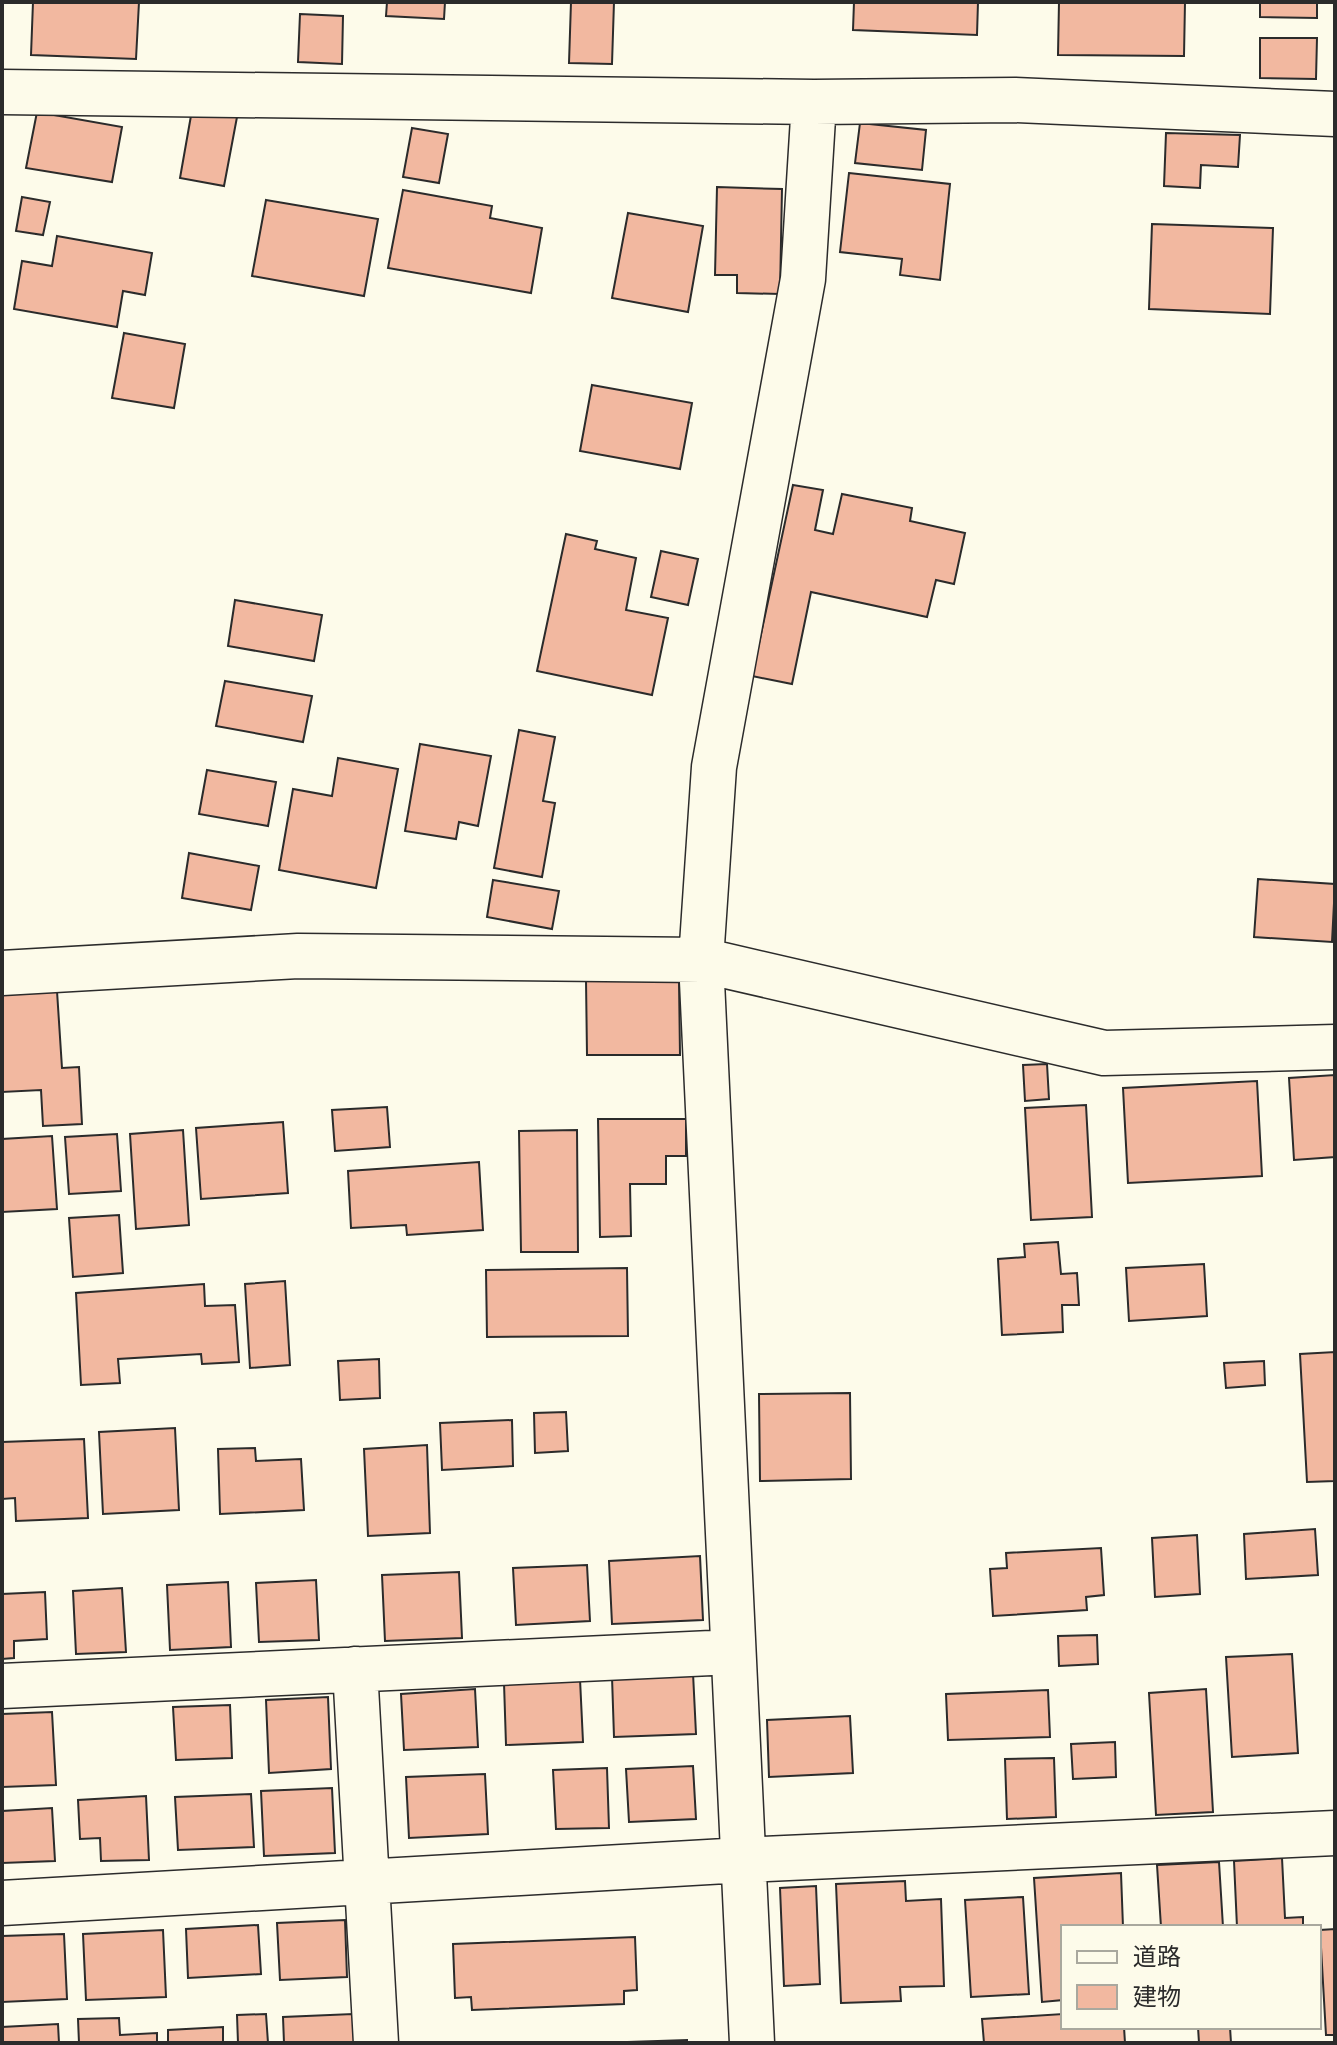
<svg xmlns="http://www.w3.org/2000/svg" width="1337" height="2045" viewBox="0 0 1337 2045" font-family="Overpass,'Noto Sans JP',sans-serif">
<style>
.building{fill:#f2b8a0;stroke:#2b2b2b;stroke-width:2}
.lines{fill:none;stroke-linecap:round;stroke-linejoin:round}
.minor-casing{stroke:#2b2b2b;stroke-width:47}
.minor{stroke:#fdfbea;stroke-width:44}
</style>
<rect width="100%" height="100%" fill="#fdfbea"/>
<!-- building -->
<path class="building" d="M33 2H139L136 59 31 55Z
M387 2H445L444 19 386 16Z
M571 2H614L612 64 569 63Z
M854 2H978L977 35 853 30Z
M1059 2H1185L1184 56 1058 55Z
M1260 2H1317V18L1260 17Z
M300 14 343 16 342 64 298 62Z
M1260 38H1317L1316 79 1260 78Z
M192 110 237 117 224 186 180 178Z
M37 112 122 127 112 182 26 168Z
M860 123 926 130 922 170 855 163Z
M412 128 448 134 439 183 403 177Z
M1166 133 1240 135 1238 167 1201 165 1200 188 1164 186Z
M849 173 950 184 940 280 900 275 902 259 840 252Z
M717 187 782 189 780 294 737 293V275H715Z
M403 190 492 206 490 218 542 228 531 293 388 268Z
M22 197 50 202 43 235 16 231Z
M266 200 378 219 364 296 252 276Z
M628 213 703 226 688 312 612 298Z
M1152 224 1273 228 1270 314 1149 309Z
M57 236 152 253 145 295 123 291 117 327 14 309 22 261 52 266Z
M124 333 185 344 174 408 112 398Z
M592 385 692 403 680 469 580 451Z
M793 485 823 490 815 530 833 534 842 494 912 508 910 521 965 533 954 584 936 580 927 617 811 592 792 684 752 676Z
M566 534 597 541 595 549 636 558 626 610 668 618 652 695 537 671Z
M661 551 698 559 688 605 651 597Z
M235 600 322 615 314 661 228 646Z
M225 681 312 696 303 742 216 726Z
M519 730 555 737 543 801 555 803 542 877 494 868Z
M420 744 491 756 478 826 459 822 456 839 405 831Z
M338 758 398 769 376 888 279 870 293 789 332 796Z
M207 770 276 782 268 826 199 814Z
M189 853 259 866 251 910 182 898Z
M1258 879 1335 884 1332 942 1254 937Z
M493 880 559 891 552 929 487 917Z
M586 980H679L680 1055H587Z
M57 991 62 1068 79 1067 82 1124 43 1126 41 1090 2 1092V994Z
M1047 1064 1049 1099 1025 1101 1023 1065Z
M1335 1075V1157L1294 1160 1289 1078Z
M1257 1081 1262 1176 1128 1183 1123 1088Z
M1086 1105 1092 1217 1031 1220 1025 1108Z
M387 1107 390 1147 335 1151 332 1110Z
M598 1119H686V1156H666V1184H630L631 1236 600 1237Z
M283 1122 288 1193 201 1199 196 1128Z
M183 1130 189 1225 136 1229 130 1134Z
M577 1130 578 1252H521L519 1131Z
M117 1134 121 1191 69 1194 65 1137Z
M52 1136 57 1209 2 1212V1139Z
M479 1162 483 1230 407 1235 406 1225 351 1228 348 1171Z
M119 1215 123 1273 73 1277 69 1218Z
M1058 1242 1061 1274 1077 1273 1079 1305H1062L1063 1332 1002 1335 998 1259 1025 1257 1024 1244Z
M1204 1264 1207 1316 1129 1321 1126 1268Z
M627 1268 628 1336 487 1337 486 1270Z
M285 1281 290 1365 250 1368 245 1284Z
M204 1284 205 1306 235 1305 239 1362 202 1364 201 1354 118 1359 120 1383 81 1385 76 1293Z
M1335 1352V1481L1307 1482 1300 1354Z
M379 1359 380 1398 340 1400 338 1361Z
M1264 1361 1265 1385 1226 1388 1224 1363Z
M850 1393 851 1479 760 1481 759 1394Z
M566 1412 568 1451 535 1453 534 1413Z
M512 1420 513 1466 442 1470 440 1423Z
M175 1428 179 1510 103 1514 99 1432Z
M84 1439 88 1518 16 1521 15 1498 2 1499V1442Z
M427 1445 430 1533 368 1536 364 1449Z
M255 1448 256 1461 301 1459 304 1510 220 1514 218 1449Z
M1315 1529 1318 1575 1246 1579 1244 1534Z
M1197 1535 1200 1594 1155 1597 1152 1538Z
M1101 1548 1104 1595 1086 1597 1087 1610 993 1616 990 1569 1007 1568 1006 1553Z
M700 1556 703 1620 612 1624 609 1561Z
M587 1565 590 1621 516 1625 513 1568Z
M459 1572 462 1638 385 1641 382 1575Z
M316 1580 319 1640 259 1642 256 1583Z
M228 1582 231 1647 170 1650 167 1585Z
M122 1588 126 1652 76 1654 73 1591Z
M45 1592 47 1639 14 1641V1658L2 1659V1594Z
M1097 1635 1098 1664 1059 1666 1058 1636Z
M1292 1654 1298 1753 1232 1757 1226 1657Z
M693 1673 696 1734 614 1737 612 1677Z
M580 1679 583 1742 506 1745 504 1683Z
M475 1689 478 1747 404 1750 401 1694Z
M1206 1689 1213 1812 1156 1815 1149 1693Z
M1048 1690 1050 1737 948 1740 946 1694Z
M328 1697 331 1769 269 1773 266 1700Z
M230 1705 232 1758 176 1760 173 1707Z
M52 1712 56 1785 2 1787V1714Z
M850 1716 853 1773 769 1777 767 1720Z
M1115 1742 1116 1777 1073 1779 1071 1744Z
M1054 1758 1056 1817 1007 1819 1005 1759Z
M693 1766 696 1819 629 1822 626 1769Z
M607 1768 609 1828 556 1829 553 1770Z
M485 1774 488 1834 409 1838 406 1777Z
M332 1788 335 1853 264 1856 261 1791Z
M251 1794 254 1847 178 1850 175 1797Z
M146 1796 149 1860 101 1861 100 1838 80 1839 78 1800Z
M52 1808 55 1861 2 1863V1811Z
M1282 1858 1285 1918 1303 1917V1927H1237L1234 1861Z
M1219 1862 1223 1927H1161L1157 1865Z
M1121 1873 1123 1927H1063V2000L1042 2002 1034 1878Z
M905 1881 906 1901 941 1899 944 1986 900 1987 901 2001 841 2003 836 1884Z
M816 1886 820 1984 784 1986 780 1888Z
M1023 1897 1029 1994 971 1997 965 1900Z
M345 1920 347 1977 280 1980 277 1923Z
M258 1925 261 1974 188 1978 186 1929Z
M1335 1929V2035H1326L1320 1930Z
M163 1930 166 1997 86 2000 83 1934Z
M64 1934 67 1999 2 2002V1936Z
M635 1937 637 1990 624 1991V2004L472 2010 471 1997 455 1998 453 1944Z
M266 2014 268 2043H238L237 2015Z
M353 2014 355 2043H284L283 2017Z
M1063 2014V2027H1124L1125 2043H984L982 2019Z
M119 2018 120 2035 157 2033V2043H79L78 2019Z
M58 2024 59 2043H2V2027Z
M223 2027V2043H168V2030Z
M1198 2027H1230L1231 2043H1199Z
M687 2040V2043H597Z"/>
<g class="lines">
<!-- minor casing -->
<g class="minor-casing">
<path id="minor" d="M2 92 814 102 1015 100 1335 114
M2 973 298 956 701 960 1104 1053 1335 1047
M355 1669 376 2043
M2 1686 733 1652
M2 1903 743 1860 1335 1833
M752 2043 701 960 714 767 803 279 814 102"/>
</g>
<!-- minor -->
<use href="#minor" class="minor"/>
</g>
<!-- border -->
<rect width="1337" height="2045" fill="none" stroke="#2b2b2b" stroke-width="8"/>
<!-- legend -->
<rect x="1061" y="1925" width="260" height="104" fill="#fdfbea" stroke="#a9a89e" stroke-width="2"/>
<rect x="1077" y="1951" width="40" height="12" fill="#fdfbea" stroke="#a9a89e" stroke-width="2"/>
<text x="1133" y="1965" font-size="24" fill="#2b2b2b">道路</text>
<rect x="1077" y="1985" width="40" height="24" fill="#f2b8a0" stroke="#a9a89e" stroke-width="2"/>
<text x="1133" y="2005" font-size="24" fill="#2b2b2b">建物</text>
</svg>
